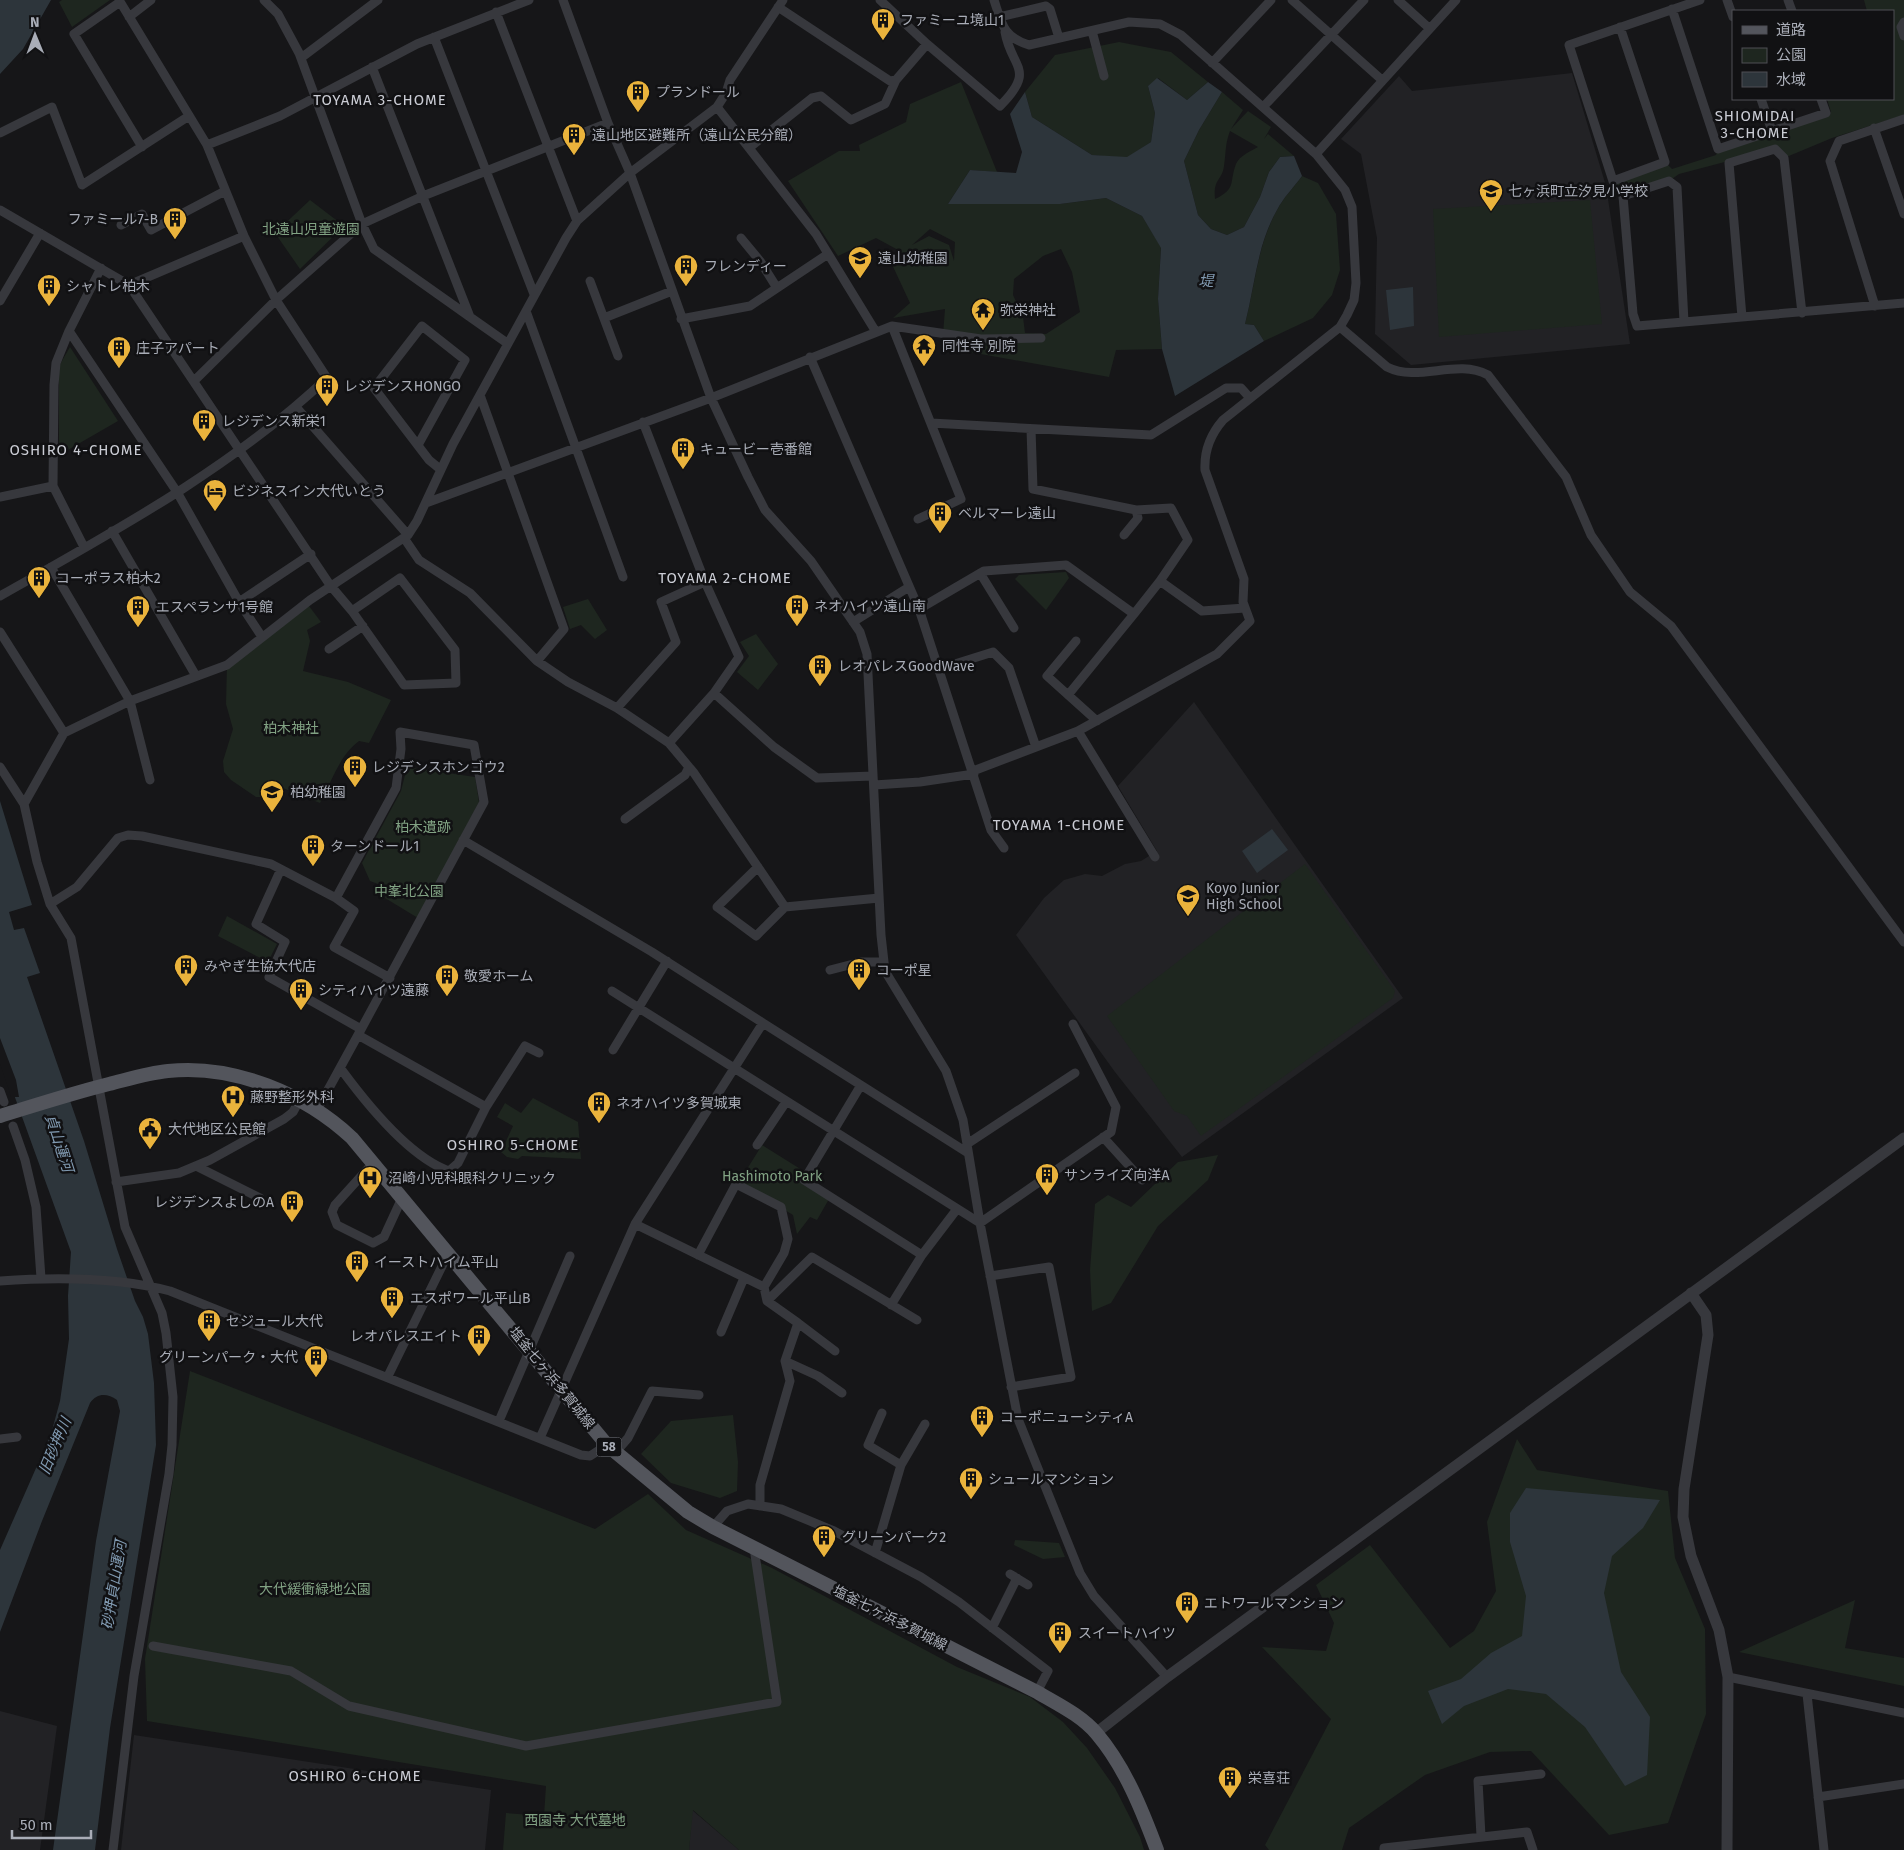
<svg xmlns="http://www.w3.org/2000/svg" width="1904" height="1850" viewBox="0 0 1904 1850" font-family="'Fira Sans','Noto Sans JP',sans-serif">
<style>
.built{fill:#222225}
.green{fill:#1e261f;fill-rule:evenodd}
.water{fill:#2d353b}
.pier{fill:#161618}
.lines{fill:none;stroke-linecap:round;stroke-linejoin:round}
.minor{stroke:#37383d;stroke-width:9}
.tertiary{stroke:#37383d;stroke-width:11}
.primary{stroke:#53555c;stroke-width:14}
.labels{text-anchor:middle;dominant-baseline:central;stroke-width:5;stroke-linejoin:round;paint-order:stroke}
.shield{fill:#111113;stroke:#7b7e86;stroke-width:1}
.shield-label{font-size:12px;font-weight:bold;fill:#a9adb7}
.poi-label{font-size:14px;fill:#a9adb7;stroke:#111113;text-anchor:start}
.park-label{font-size:14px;fill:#81a283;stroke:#111113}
.street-label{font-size:14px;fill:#a9adb7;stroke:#111113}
.neighbourhood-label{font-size:15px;letter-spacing:1px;fill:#caccd4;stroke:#111113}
.water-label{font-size:15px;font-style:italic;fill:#819ab1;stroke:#111113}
</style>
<rect width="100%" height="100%" fill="#161618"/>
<!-- built -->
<path class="built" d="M1572 73 1606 186 1630 344 1411 365 1375 334 1377 238 1361 154 1341 139 1399 76 1412 91Z
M1194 702 1403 998 1182 1157 1115 1072 1016 935 1044 898 1064 880 1085 874 1102 876 1125 864 1141 861 1157 851 1118 786Z
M0 1711 57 1726 40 1850H0Z
M134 1735 491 1790 485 1850H121Z
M692 1810 739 1850H689Z"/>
<!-- green -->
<path class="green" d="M62 0H110L72 27 59 2Z
M1864 0H1904V115L1832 138 1784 158 1774 149 1679 174 1669 181 1623 196 1613 181 1665 162 1672 169 1716 155 1718 149 1831 112 1827 99H1893V11H1867Z
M1119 42 1171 52 1208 82 1187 100 1158 78 1148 86 1155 113 1151 142 1127 158 1092 155 1032 117 1025 92 1055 55Z
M961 82 997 172 970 170 948 204H1060L1106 198 1142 216 1161 247 1158 299 1162 349 1116 350 1109 377 942 347 945 309 893 318 910 303 889 258 900 251 876 238 838 256 788 181 839 151H860L859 145 906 122 910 104ZM930 229 955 242 954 261 949 245 929 236 912 245ZM1061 249 1072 272 1080 312 1046 334 1025 333 1023 317 1013 295 1014 279 1043 256Z
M1222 92 1243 110 1231 129 1248 111 1271 127 1264 139 1268 134 1294 156 1280 157 1269 172 1260 197 1244 227 1227 235 1211 229 1198 215 1184 161 1199 130ZM1230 131 1258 147C1251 151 1239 156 1236 164 1229 182 1237 189 1215 199 1213 178 1222 181 1224 166 1226 153 1225 144 1230 131Z
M1302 176 1318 183 1336 214 1340 270 1332 295 1313 318 1264 341 1254 325 1245 324C1255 286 1257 246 1277 210 1283 198 1294 187 1302 176Z
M310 200 344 226 300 269 275 233Z
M1590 200 1602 324 1439 337 1433 209Z
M70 347 118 421 59 455V366Z
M1066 572 1069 578 1046 610 1015 579 1019 575Z
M588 599 607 630 595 639 581 625 570 629 563 607Z
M306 602 321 622 307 630 310 641 303 671 348 682 391 700 369 743 359 741C339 756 332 781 320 803L278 786 267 797H256L231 780 224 772 223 761 233 729 226 704 227 665Z
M756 634 778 664 758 690 737 672 749 656 740 642Z
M407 767 475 777 479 802 418 918 385 898 389 888 370 881 362 863 401 791Z
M1305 864 1395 991 1393 998 1201 1136 1187 1116 1174 1111 1107 1016Z
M227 916 277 944 268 962 218 936Z
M533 1098 578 1122 581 1159 522 1156 518 1159 507 1157 501 1152 513 1126 497 1117 505 1103 521 1113Z
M762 1145 802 1170 798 1177 802 1182 829 1199 817 1220 810 1217 797 1234 793 1215 739 1182Z
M1218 1155 1208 1180 1158 1226 1111 1303 1092 1311 1090 1270 1095 1204 1108 1195 1131 1207 1178 1162Z
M190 1371 595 1529 648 1494 686 1530 772 1568 957 1667 1030 1697 1063 1722 1087 1748 1115 1788 1140 1837 1144 1850H739L693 1810 689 1850H503L506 1813 544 1816 546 1786 147 1721 145 1659Z
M733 1415 738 1462 737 1491 720 1498 671 1483 641 1454 671 1421Z
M1517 1439 1537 1470 1668 1491 1675 1558 1705 1629 1706 1714 1668 1823 1609 1835 1531 1751 1490 1752 1425 1775 1349 1828 1342 1850H1269L1265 1845 1331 1719 1262 1647 1326 1651 1334 1623 1316 1585 1370 1545 1450 1648 1474 1631 1496 1591 1487 1522Z
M1015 1540 1059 1543 1065 1557 1043 1559 1014 1545Z
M1855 1600 1845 1648 1904 1658V1686L1739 1652Z"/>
<!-- water -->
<path class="water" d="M0 0H51L23 49 0 74Z
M1157 78 1187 100 1208 82 1222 92 1199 130 1184 161 1198 215 1211 229 1227 235 1244 227 1260 197 1269 172 1280 157 1294 156 1302 176C1294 187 1283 198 1277 210 1257 245 1255 285 1245 324L1254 325 1264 341 1175 396 1162 349 1158 299 1161 248 1142 216 1106 198 1060 204H948L970 170 1016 173 1022 152 1010 114 1025 92 1032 117 1092 155 1127 157 1151 142 1155 113 1148 86Z
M1413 287 1414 326 1390 330 1386 290Z
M0 801 32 905 9 912 14 930 24 928 40 973 27 977 84 1141 117 1249 135 1301 143 1317 148 1334 154 1383 156 1445 110 1728 95 1850H53L96 1541 120 1411 117 1400C107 1393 97 1393 90 1403L42 1521 0 1632V1550L51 1434 60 1401 69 1339 68 1296 71 1252 0 1056Z
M1272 829 1288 850 1257 873 1242 851Z
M1526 1488 1660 1500 1643 1528 1612 1556 1604 1593 1621 1672 1650 1717 1647 1775 1625 1786 1585 1727 1546 1694 1508 1689 1464 1706 1442 1724 1428 1691 1461 1679 1491 1653 1522 1636 1526 1596 1510 1542V1513Z"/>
<!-- pier -->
<path class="pier" d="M0 1038 16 1080 19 1097H11L8 1087 0 1064Z"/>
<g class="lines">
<!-- minor -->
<path class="minor" d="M119 0 207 145
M264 0 278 14 299 53 362 224 374 249 470 317
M880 0 927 44 1000 106C1037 69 1011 68 1005 32
M1292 0 1382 80
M1398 0 1429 28
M1727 0 1733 17
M1788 0 1792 11
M120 2 74 34 142 147
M778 7 890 81 896 80
M1672 9 1718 149 1826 113 1821 99
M496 12 577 221
M129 17 151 0
M999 17 1046 6 1050 9 1059 38
M1904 22 1901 27 1904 36
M1620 27 1665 162 1613 181 1569 45 1700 0
M1092 31 1104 76
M434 37 534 294
M301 58 378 0
M1212 63 1271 0
M372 67 470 317 507 343
M1761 99 1772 131
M1264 106 1364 0
M717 107 726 93 730 80 783 0
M1874 128 1904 214
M0 133 52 107 82 185 189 116
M749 148 812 98 821 96 851 120 885 104 896 80 927 44
M1316 154 1456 0
M0 210 129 285 330 585 352 611 404 685 456 683 455 650 400 578 352 611
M121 225 142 214 151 230 225 191
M741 238 760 261 777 288
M590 281 618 356
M129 285 244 236
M0 301 40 233
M1875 306 1830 161 1839 141 1904 119
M526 311 623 577
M1742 317 1729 163 1775 149 1784 158 1802 313
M604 318 672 291
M681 319 750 306 828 254
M1684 322 1677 187 1669 181 1623 196 1633 314 1637 326 1904 303
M892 326 981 339 1041 338
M1340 327 1387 367C1419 383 1456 358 1488 375L1566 477 1591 535 1630 592 1671 626 1904 942
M69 331 177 492 239 602 262 637
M876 332 816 234 717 107 630 173 711 398 748 477 765 510 811 561 860 632 867 654 881 935 885 971 946 1071 963 1120 980 1223 1018 1419 1080 1573 1094 1596 1167 1677
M810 357 919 609 991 830 1004 848
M194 381 276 300 362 224 423 196 608 123
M480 395 564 629 537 661
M296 407 408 535
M643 422 705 582 739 657 714 693
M931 423 1151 435 1226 388H1241L1250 398
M1031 429 1033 489 1136 510 1171 508 1188 540 1160 581
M418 445 465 360 422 326 374 388 429 460 440 469
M0 497 53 486
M426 503 711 398 892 326 961 499 918 519
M112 531 196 676
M1124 535 1138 518 1136 510
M404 538 419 560 470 593 537 661 568 682 617 708 669 743 694 773 785 907 879 898
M84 547 53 486 54 385 56 363 69 331 101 268
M51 567 130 701 150 780
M980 573 1014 628
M0 596C113 532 232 468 327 378L276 300 244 236 207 145 280 116 417 44 529 0
M239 602 311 554
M919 609 984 571 1066 565 1134 614 1160 581 1202 611 1245 608
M853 622 909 587
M0 632 64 733
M1076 641 1047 676 1097 721
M329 649 363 626
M939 669 993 652 1009 668 1036 747
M1068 695 1134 614
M617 708 676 642 661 602 705 582
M1078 731 1155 857
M669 743 714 693 774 747 817 778 873 776
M0 767 24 804 37 862 50 904 71 938 125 1227 162 1313 166 1333 173 1397 172 1445 169 1474 134 1676 113 1850
M973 771 1078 731 1217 654 1250 621 1243 602 1244 579 1205 470C1204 451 1210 435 1223 420L1340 327 1347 315 1354 300 1356 283 1352 207 1345 190 1316 154 1181 35 1160 24 1129 22 1029 45C1003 37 1002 24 994 0
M874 785 920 782 974 774
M24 804 64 733 130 701 227 665 310 600 408 535 417 521 453 444 566 238 577 221 630 173 608 123 563 0
M625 819 685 775 689 767
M463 840 652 952 763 1023 635 1224 540 1438
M758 867 717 907 756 936 785 907
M281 869 256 924 285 942 269 977 361 1029
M336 898 354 911 334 947 390 978
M50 904 77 887 118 838 128 835 142 836 271 864 336 898 396 788 401 749 400 732 474 745 484 802 358 1035
M830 970 861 962H884
M612 991 980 1223 1111 1132 1116 1107 1073 1024
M763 1023 968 1153
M613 1050 667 961
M861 1085 804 1180 922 1255 891 1305
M0 1091 4 1102
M486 1107 525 1046 539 1053
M317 1110 358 1035 486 1107 458 1163 449 1171C409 1157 366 1103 341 1069
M13 1126 25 1160 36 1207 41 1278
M1103 1137 1142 1180
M967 1144 1075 1073
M757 1145 786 1102
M373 1163 335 1205 332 1212 337 1225 373 1243 384 1237 402 1198
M196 1166 260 1198
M116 1182 179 1173 210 1160 284 1119 293 1112 299 1101
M635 1224 764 1287 767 1301 798 1323 785 1361 790 1381 760 1485V1506
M698 1255 736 1184 781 1207 788 1239 784 1253 764 1287
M922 1255 957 1209
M990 1276 1049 1267 1071 1377 1011 1387
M0 1281C55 1277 117 1277 170 1291L581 1455 590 1456 607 1445
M767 1301 812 1257 917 1320
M798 1323 835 1351
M721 1332 744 1278
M785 1361 818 1376 842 1393
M388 1376 448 1254
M882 1413 868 1445 901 1465
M499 1421 570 1256
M0 1439 17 1437
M615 1453 628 1438 652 1391 699 1395
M713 1527 727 1511 748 1504 781 1509 834 1531 921 1577 959 1602 1048 1671 1037 1692
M875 1553 901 1465 925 1424
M1010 1574 1028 1585
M992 1628 1017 1578
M153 1646 291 1671 349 1706 526 1746 777 1702 754 1548
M1728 1677 1904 1713
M1807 1694 1824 1850
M1818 1797 1904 1784
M1481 1836 1478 1781 1541 1774
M1384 1850V1848L1527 1832 1533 1850"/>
<!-- tertiary -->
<path class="tertiary" d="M1691 1293 1706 1315 1708 1335 1684 1489 1683 1517 1691 1556 1719 1630 1728 1677 1727 1850
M1096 1733 1167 1677 1904 1138"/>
<!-- primary -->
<path class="primary" d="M0 1116C36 1105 73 1093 109 1084 129 1079 148 1073 168 1071 234 1064 305 1094 352 1138L607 1445 688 1512 713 1527 1037 1692C1057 1704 1081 1715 1097 1734 1125 1767 1142 1810 1157 1850"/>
</g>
<!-- icons -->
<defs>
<g id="building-pin" transform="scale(1.25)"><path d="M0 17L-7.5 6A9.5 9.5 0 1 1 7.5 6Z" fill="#eab33c" stroke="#111113"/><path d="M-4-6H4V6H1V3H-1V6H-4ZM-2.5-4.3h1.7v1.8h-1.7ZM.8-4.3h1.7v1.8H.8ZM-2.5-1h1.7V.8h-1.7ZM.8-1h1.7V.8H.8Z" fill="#111"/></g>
<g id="school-pin" transform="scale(1.25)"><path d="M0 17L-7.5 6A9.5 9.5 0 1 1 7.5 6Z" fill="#eab33c" stroke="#111113"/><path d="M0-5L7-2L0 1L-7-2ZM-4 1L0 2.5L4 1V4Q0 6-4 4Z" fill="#111"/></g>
<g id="temple-pin" transform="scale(1.25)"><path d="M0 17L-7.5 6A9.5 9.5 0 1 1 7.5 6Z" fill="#eab33c" stroke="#111113"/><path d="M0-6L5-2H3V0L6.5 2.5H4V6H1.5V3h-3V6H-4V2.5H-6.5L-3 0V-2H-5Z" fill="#111"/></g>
<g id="hotel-pin" transform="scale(1.25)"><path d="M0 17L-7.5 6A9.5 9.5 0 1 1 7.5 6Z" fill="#eab33c" stroke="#111113"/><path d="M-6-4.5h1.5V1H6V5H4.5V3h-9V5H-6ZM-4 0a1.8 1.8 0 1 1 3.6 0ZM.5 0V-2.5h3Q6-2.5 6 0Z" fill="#111"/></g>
<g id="hospital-pin" transform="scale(1.25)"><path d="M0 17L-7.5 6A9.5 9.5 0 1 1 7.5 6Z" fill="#eab33c" stroke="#111113"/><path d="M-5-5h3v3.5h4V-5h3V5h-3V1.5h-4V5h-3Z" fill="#111"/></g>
<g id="civic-pin" transform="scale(1.25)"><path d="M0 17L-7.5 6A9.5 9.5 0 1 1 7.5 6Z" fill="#eab33c" stroke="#111113"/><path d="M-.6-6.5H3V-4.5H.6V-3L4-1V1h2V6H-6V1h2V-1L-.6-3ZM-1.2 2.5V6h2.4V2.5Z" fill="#111"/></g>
</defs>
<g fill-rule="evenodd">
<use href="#building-pin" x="883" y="20"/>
<use href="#building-pin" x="638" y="92"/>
<use href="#building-pin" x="574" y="135"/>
<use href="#school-pin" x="1491" y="191"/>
<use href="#building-pin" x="175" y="219"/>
<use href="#school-pin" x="860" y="258"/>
<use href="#building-pin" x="686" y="266"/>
<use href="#building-pin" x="49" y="286"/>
<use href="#temple-pin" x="983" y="310"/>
<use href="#temple-pin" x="924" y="346"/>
<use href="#building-pin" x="119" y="348"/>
<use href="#building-pin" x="327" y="386"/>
<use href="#building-pin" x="204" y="421"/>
<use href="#building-pin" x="683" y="449"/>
<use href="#hotel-pin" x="215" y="491"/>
<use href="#building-pin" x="940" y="513"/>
<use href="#building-pin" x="39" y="578"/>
<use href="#building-pin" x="797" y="606"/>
<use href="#building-pin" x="138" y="607"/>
<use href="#building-pin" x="820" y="666"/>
<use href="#building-pin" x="355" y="767"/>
<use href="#school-pin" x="272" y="792"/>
<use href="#building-pin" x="313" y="846"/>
<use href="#school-pin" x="1188" y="896"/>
<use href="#building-pin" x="186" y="966"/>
<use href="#building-pin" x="859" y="970"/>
<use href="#building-pin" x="447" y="976"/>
<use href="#building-pin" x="301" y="990"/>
<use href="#hospital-pin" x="233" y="1097"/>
<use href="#building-pin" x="599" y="1103"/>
<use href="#civic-pin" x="150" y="1129"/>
<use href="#building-pin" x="1047" y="1175"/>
<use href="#hospital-pin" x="370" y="1178"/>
<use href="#building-pin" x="292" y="1202"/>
<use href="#building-pin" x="357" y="1262"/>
<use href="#building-pin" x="392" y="1298"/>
<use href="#building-pin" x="209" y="1321"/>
<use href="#building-pin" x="479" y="1336"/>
<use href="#building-pin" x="316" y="1357"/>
<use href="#building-pin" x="982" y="1417"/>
<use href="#building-pin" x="971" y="1479"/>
<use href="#building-pin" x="824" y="1537"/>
<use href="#building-pin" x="1187" y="1603"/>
<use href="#building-pin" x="1060" y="1633"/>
<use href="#building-pin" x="1230" y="1778"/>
</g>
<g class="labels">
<!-- shield labels -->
<rect class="shield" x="596.5" y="1437.5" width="25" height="19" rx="4"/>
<g class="shield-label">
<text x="609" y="1447">58</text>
</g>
<!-- poi labels -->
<g class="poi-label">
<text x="900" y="20">ファミーユ境山1</text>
<text x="656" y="92">プランドール</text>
<text x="592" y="135">遠山地区避難所（遠山公民分館）</text>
<text x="1508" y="191">七ヶ浜町立汐見小学校</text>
<text x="158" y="219" text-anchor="end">ファミール7-B</text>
<text x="878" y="258">遠山幼稚園</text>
<text x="704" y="266">フレンディー</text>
<text x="66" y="286">シャトレ柏木</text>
<text x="1000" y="310">弥栄神社</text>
<text x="942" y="346">同性寺 別院</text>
<text x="136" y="348">庄子アパート</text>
<text x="344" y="386">レジデンスHONGO</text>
<text x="222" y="421">レジデンス新栄1</text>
<text x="700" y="449">キュービー壱番館</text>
<text x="232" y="491">ビジネスイン大代いとう</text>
<text x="958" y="513">ベルマーレ遠山</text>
<text x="56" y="578">コーポラス柏木2</text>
<text x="814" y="606">ネオハイツ遠山南</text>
<text x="156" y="607">エスペランサ1号館</text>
<text x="838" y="666">レオパレスGoodWave</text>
<text x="372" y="767">レジデンスホンゴウ2</text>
<text x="290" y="792">柏幼稚園</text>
<text x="330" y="846">ターンドール1</text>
<text x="1206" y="888">Koyo Junior<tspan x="1206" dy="16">High School</tspan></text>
<text x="204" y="966">みやぎ生協大代店</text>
<text x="876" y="970">コーポ星</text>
<text x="464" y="976">敬愛ホーム</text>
<text x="318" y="990">シティハイツ遠藤</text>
<text x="250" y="1097">藤野整形外科</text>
<text x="616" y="1103">ネオハイツ多賀城東</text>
<text x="168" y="1129">大代地区公民館</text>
<text x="1064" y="1175">サンライズ向洋A</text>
<text x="388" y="1178">沼崎小児科眼科クリニック</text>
<text x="274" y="1202" text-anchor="end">レジデンスよしのA</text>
<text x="374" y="1262">イーストハイム平山</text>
<text x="410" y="1298">エスポワール平山B</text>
<text x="226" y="1321">セジュール大代</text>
<text x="462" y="1336" text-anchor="end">レオパレスエイト</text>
<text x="298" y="1357" text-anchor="end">グリーンパーク・大代</text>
<text x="1000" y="1417">コーポニューシティA</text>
<text x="988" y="1479">シュールマンション</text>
<text x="842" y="1537">グリーンパーク2</text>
<text x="1204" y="1603">エトワールマンション</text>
<text x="1078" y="1633">スイートハイツ</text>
<text x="1248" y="1778">栄喜荘</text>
</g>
<!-- park labels -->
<g class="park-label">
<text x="311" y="229">北遠山児童遊園</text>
<text x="291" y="728">柏木神社</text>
<text x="423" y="827">柏木遺跡</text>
<text x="409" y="891">中峯北公園</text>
<text x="772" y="1176">Hashimoto Park</text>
<text x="315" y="1589">大代緩衝緑地公園</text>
<text x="575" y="1820">西園寺 大代墓地</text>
</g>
<!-- street labels -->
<g class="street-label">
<text transform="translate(552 1378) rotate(51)">塩釜七ヶ浜多賀城線</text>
<text transform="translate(890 1618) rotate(27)">塩釜七ヶ浜多賀城線</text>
</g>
<!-- neighbourhood labels -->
<g class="neighbourhood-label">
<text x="380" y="100">TOYAMA 3-CHOME</text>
<text x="1755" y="116">SHIOMIDAI<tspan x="1755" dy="17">3-CHOME</tspan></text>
<text x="76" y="450">OSHIRO 4-CHOME</text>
<text x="725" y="578">TOYAMA 2-CHOME</text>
<text x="1059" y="825">TOYAMA 1-CHOME</text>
<text x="513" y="1145">OSHIRO 5-CHOME</text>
<text x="355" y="1776">OSHIRO 6-CHOME</text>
</g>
<!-- water labels -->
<g class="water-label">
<text x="1206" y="281">堤</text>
<text transform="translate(59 1143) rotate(72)">貞山運河</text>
<text transform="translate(55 1446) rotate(-67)">旧砂押川</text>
<text transform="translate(114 1585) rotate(-81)">砂押貞山運河</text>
</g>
</g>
<!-- legend -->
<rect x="1732" y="10" width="162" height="90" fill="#111113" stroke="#4e4f55"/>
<rect x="1742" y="26" width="25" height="8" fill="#53555c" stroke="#4e4f55"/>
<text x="1776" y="35" font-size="15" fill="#a9adb7">道路</text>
<rect x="1742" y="48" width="25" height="15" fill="#1e261f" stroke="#4e4f55"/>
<text x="1776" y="60" font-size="15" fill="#a9adb7">公園</text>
<rect x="1742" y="72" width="25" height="15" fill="#2d353b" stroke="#4e4f55"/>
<text x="1776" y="85" font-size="15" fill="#a9adb7">水域</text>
<!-- north arrow -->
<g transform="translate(35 35) rotate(359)" stroke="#111113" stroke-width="4" paint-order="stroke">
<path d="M0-4L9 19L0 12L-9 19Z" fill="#a9adb7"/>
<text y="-8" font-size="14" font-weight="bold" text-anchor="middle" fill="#a9adb7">N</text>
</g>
<!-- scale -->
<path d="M12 1830v8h79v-8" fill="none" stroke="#a9adb7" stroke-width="2.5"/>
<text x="20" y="1830" font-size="15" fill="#a9adb7" stroke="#111113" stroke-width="4" paint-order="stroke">50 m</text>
</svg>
